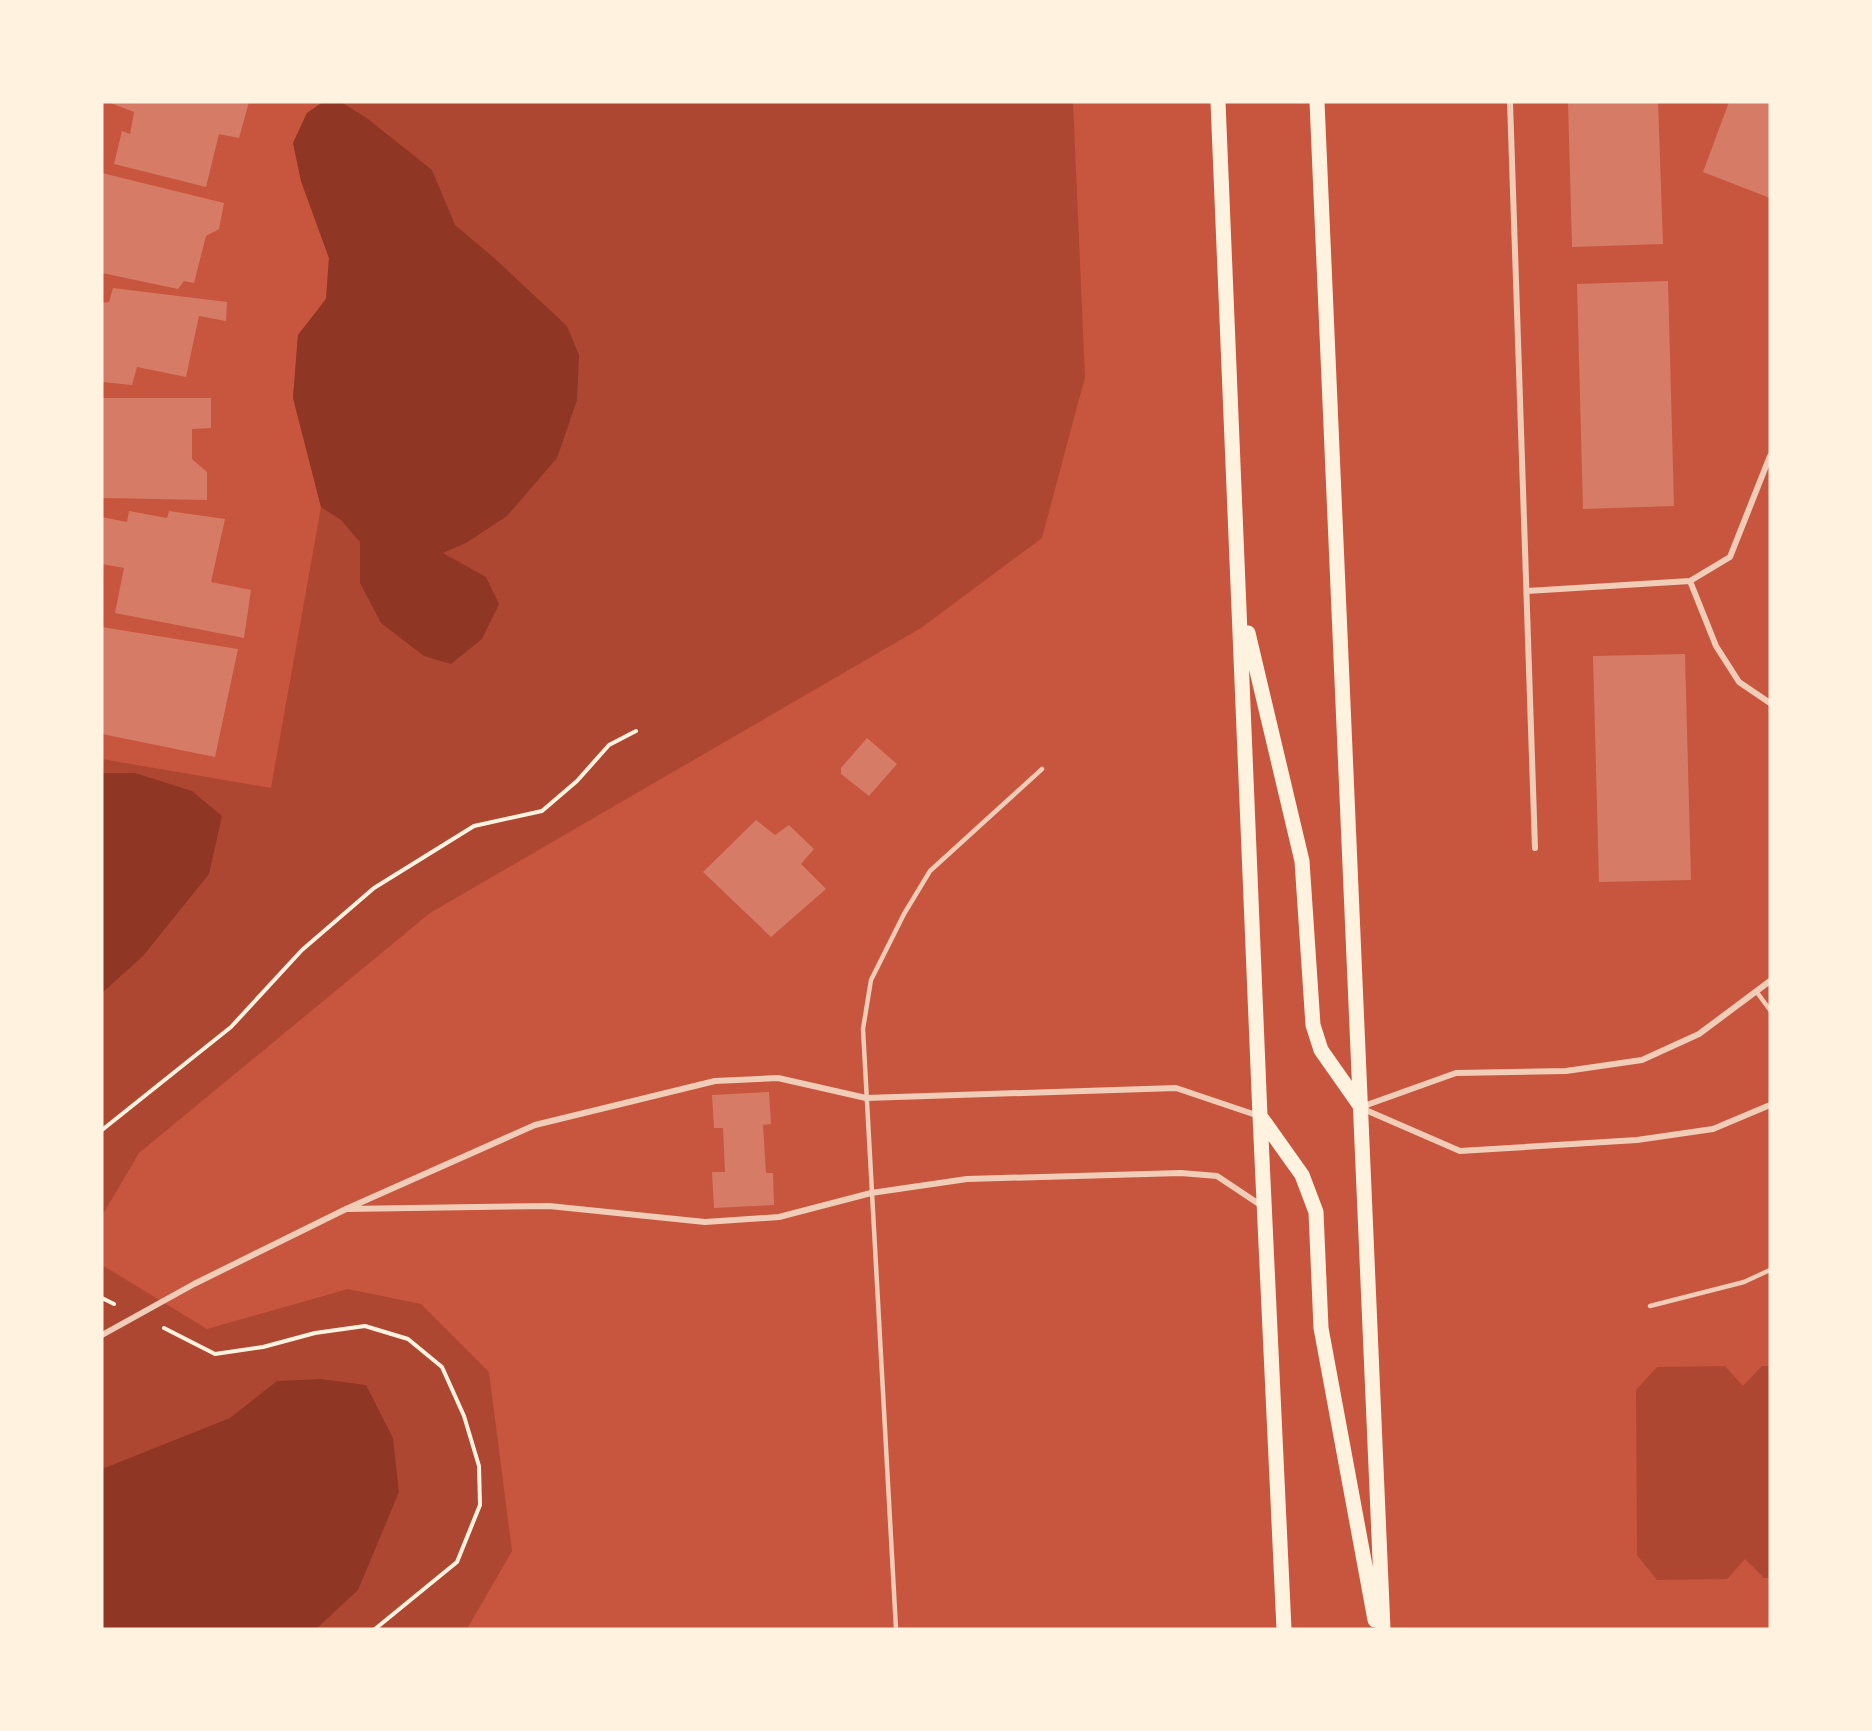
<svg xmlns="http://www.w3.org/2000/svg" width="1872" height="1731" viewBox="0 0 1872 1731" font-family="'Golos Text',sans-serif">
<style>
.green{fill:#ae4732}
.water{fill:#8f3625}
.building{fill:#d67c66}
.lines{fill:none;stroke-linecap:round;stroke-linejoin:round}
.path{stroke:#fff3e0;stroke-width:4}
.service{stroke:#f1ccb7;stroke-width:4.5}
.minor{stroke:#f1ccb7;stroke-width:6}
.primary{stroke:#fff3e0;stroke-width:15}
</style>
<rect width="100%" height="100%" fill="#c8553d"/>
<!-- green -->
<path class="green" d="M323 102H1073L1085 377 1042 538 921 628 430 913 139 1153 102 1216V759L271 788 321 507 293 398 298 335 326 299 329 258 301 181 293 143 307 113Z
M102 1265 207 1329 348 1289 421 1304 489 1372 512 1551 467 1629H102Z
M1725 1366 1743 1386 1762 1366H1770V1578H1764L1745 1559 1727 1579 1657 1580 1637 1555 1636 1390 1657 1367Z"/>
<!-- water -->
<path class="water" d="M323 102H341L368 119 432 170 455 225 493 257 567 326 579 355 577 400 557 458 507 516 466 543 443 553 486 577 499 604 482 639 451 664 424 656 381 623 360 583V542L341 520 321 507 293 398 298 335 326 299 329 258 301 181 293 143 307 113Z
M102 773H135L192 791 222 816 209 874 143 956 102 993Z
M321 1379 366 1385 393 1438 399 1492 358 1590 316 1629H102V1469L230 1418 277 1381Z"/>
<!-- building -->
<path class="building" d="M108 102H249L239 138 219 134 206 187 114 164 122 131 130 134 134 112Z
M1568 102H1658L1663 244 1572 247Z
M1729 102H1770V198L1703 172Z
M102 173 224 203 219 229 206 236 194 283 184 281 178 289 102 273Z
M1668 281 1674 506 1583 509 1577 284Z
M113 288 227 302 226 321 199 316 186 377 137 367 132 385 102 382V303L109 302Z
M102 398H211V428L192 429V459L207 472V500L102 498Z
M129 511 167 518 169 511 225 519 211 582 251 590 244 638 115 613 124 568 102 564V517L127 522Z
M102 627 238 649 215 757 102 734Z
M1685 654 1691 880 1599 882 1593 656Z
M867 738 897 764 869 796 841 774V768Z
M756 820 775 835 789 825 814 849 801 864 826 889 771 937 703 872Z
M769 1092 771 1124 763 1125 766 1173H773L774 1205 714 1208 712 1172H725L723 1128H714L712 1095Z"/>
<g class="lines">
<!-- path -->
<path class="path" d="M102 1130 231 1027 302 950 374 888 474 826 542 811 577 781 609 745 636 731
M102 1298 114 1304
M164 1328 215 1354 263 1347 315 1333 365 1326 408 1339 442 1367 464 1416 479 1466 480 1505 457 1562 375 1629"/>
<!-- service -->
<path class="service" d="M1756 991 1770 1010
M1650 1306 1744 1282 1770 1270
M896 1629 863 1029 871 980 904 914 930 871 1042 769"/>
<!-- minor -->
<path class="minor" d="M1510 102 1535 848
M1690 581 1716 646 1739 682 1770 703
M1527 591 1690 581 1730 557 1770 456
M1361 1107 1456 1073 1566 1071 1642 1060 1699 1034 1770 981
M1361 1108 1460 1151 1637 1140 1713 1129 1770 1105
M1259 1116 1176 1088 866 1098 778 1078 715 1081 535 1125 346 1209 549 1206 705 1222 779 1217 871 1193 967 1179 1181 1173 1217 1176 1262 1206
M102 1335 194 1284 346 1209"/>
<!-- primary -->
<path class="primary" d="M1218 102 1260 1116 1284 1629
M1317 102 1383 1629
M1248 633 1302 861 1313 1025 1321 1050 1361 1107
M1260 1116 1302 1175 1316 1212 1321 1328 1375 1620"/>
</g>
<!-- border -->
<rect width="1872" height="1731" fill="none" stroke="#fff3e0" stroke-width="207"/>
</svg>
